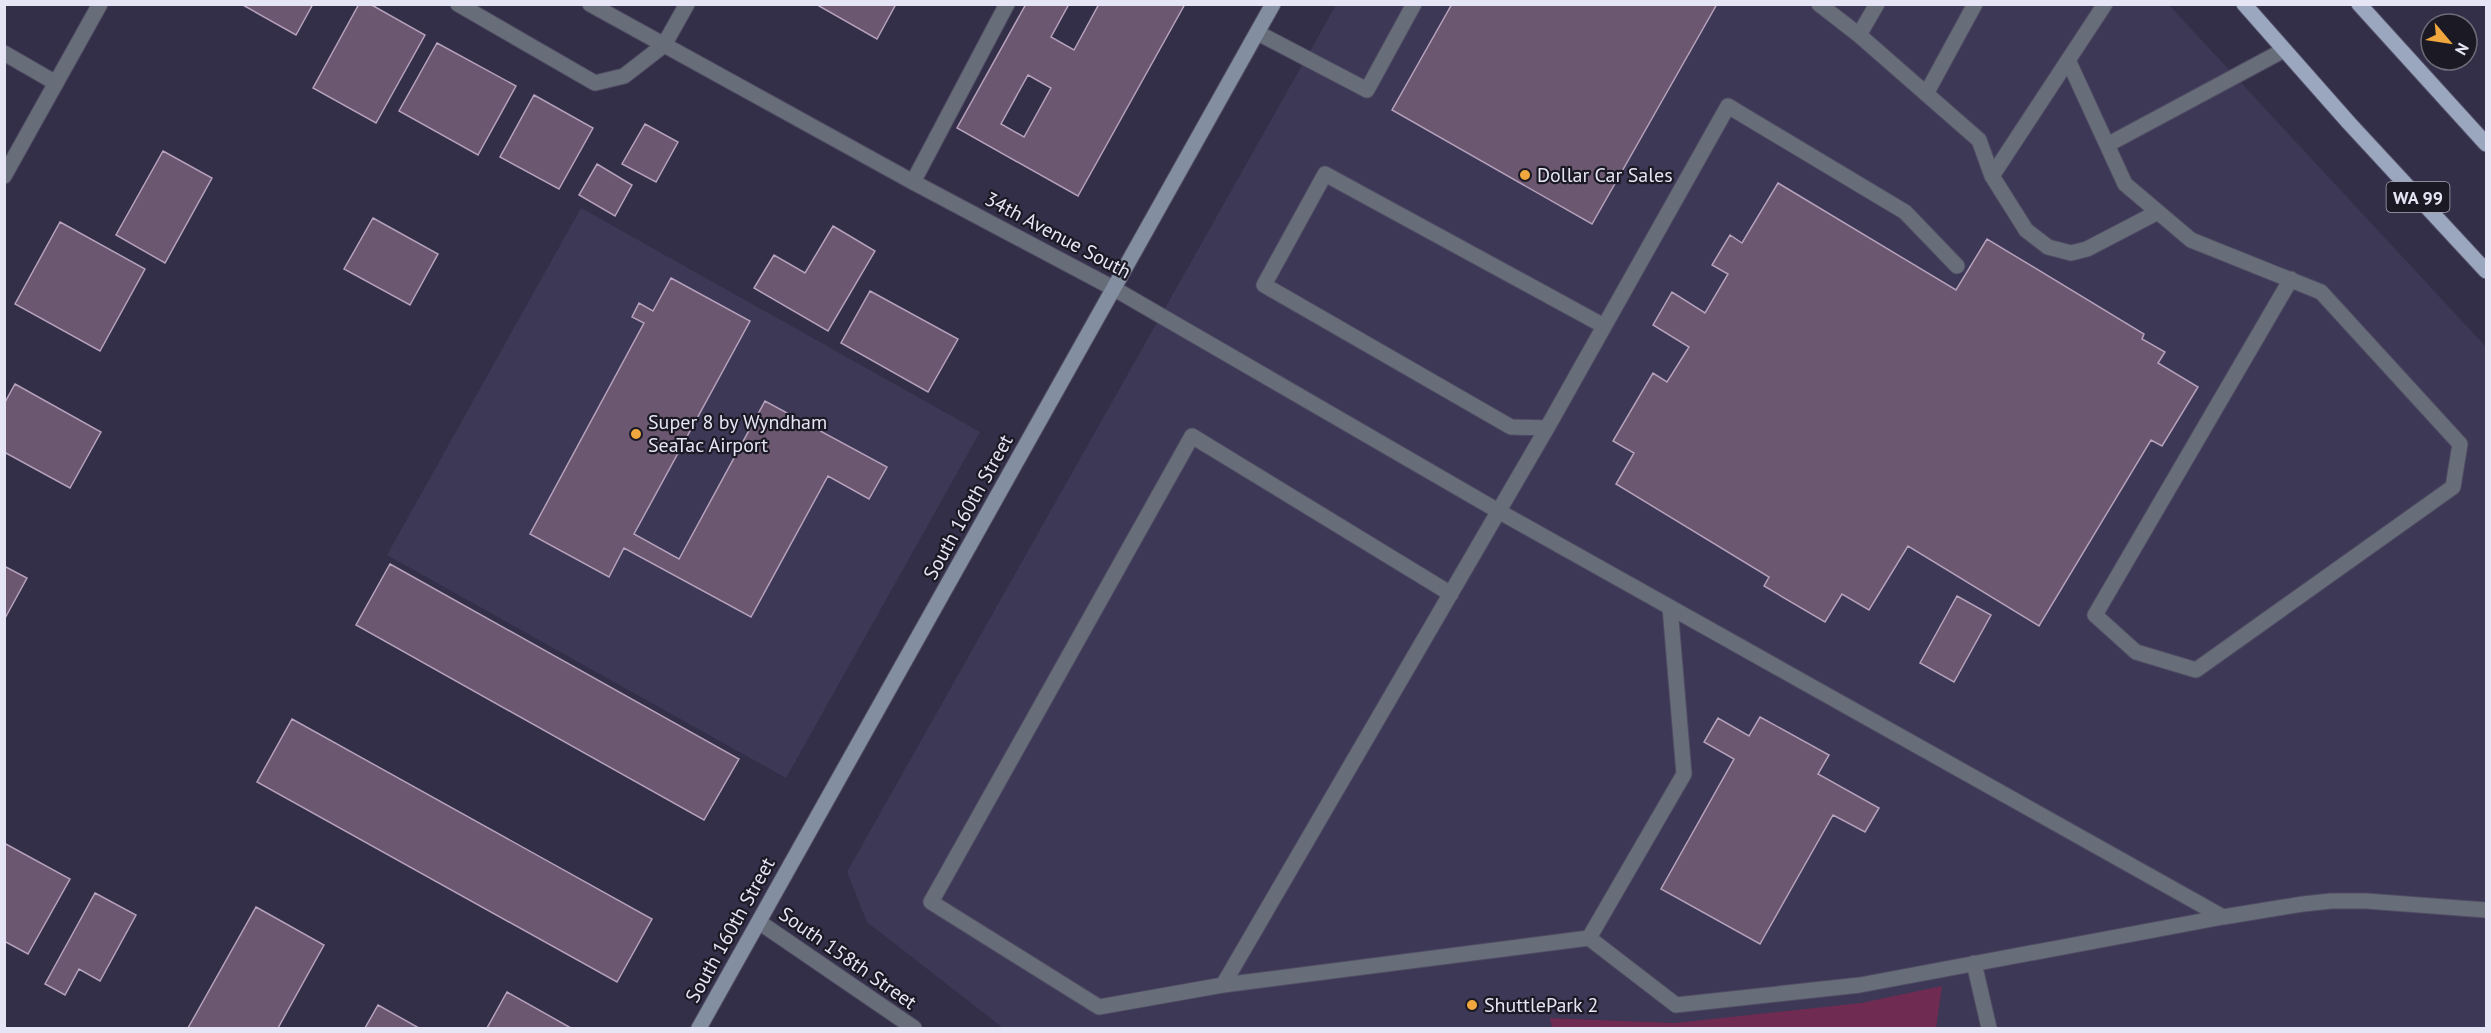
<svg xmlns="http://www.w3.org/2000/svg" width="2491" height="1033" viewBox="0 0 2491 1033" font-family="'PT Sans',sans-serif">
<style>
.built{fill:#3c3856}
.green{fill:#702b52}
.building{fill:#6b5870;stroke:#b6a1bc;stroke-width:1.5;fill-rule:evenodd}
.lines{fill:none;stroke-linecap:round;stroke-linejoin:round}
.lane-casing{stroke:#504c64;stroke-width:17}
.street-casing{stroke:#504c64;stroke-width:17}
.secondary-casing{stroke:#504c64;stroke-width:17}
.primary-casing{stroke:#504c64;stroke-width:17}
.lane{stroke:#676e79;stroke-width:15}
.street{stroke:#676e79;stroke-width:15}
.secondary{stroke:#848ea1;stroke-width:15}
.primary{stroke:#9aa7bf;stroke-width:15}
.poi-dot{fill:#efa73e;stroke:#1b1924;stroke-width:2}
.labels{text-anchor:middle;dominant-baseline:central;stroke-width:4.5;stroke-linejoin:round;paint-order:stroke}
.shield{fill:#1b1924;stroke:#a9a8b6;stroke-width:1.5}
.shield-label{font-size:18px;font-weight:bold;fill:#e6e5f5}
.poi-label{font-size:20px;fill:#e6e5f5;stroke:#1b1924;text-anchor:start}
.street-label{font-size:20px;fill:#e6e5f5;stroke:#1b1924}
</style>
<rect width="100%" height="100%" fill="#332f48"/>
<!-- built -->
<path class="built" d="M1336 5H2169L2486 347V1028H1683L1675 1023 1551 1018 1552 1028H1003L867 922 847 872Z
M581 208 980 432 786 778 387 555Z"/>
<!-- green -->
<path class="green" d="M1942 986 1936 1028H1552L1550 1018 1675 1023 1861 1003Z"/>
<!-- building -->
<path class="building" d="M241 4H313L296 35Z
M359 4H370L425 35 376 123 313 88Z
M820 4H896L877 39 819 6Z
M1026 4H1069L1051 37 1074 50 1099 4H1185L1078 196 957 128ZM1028 75 1051 88 1024 137 1001 124Z
M1452 4H1717L1592 224 1392 110Z
M437 43 516 86 478 155 399 111Z
M534 95 593 128 559 189 500 157Z
M645 124 678 142 656 182 622 164Z
M163 151 212 178 165 263 116 235Z
M597 164 632 185 615 216 579 195Z
M1778 183 1956 290 1987 239 2144 334 2142 339 2165 352 2158 363 2198 387 2162 446 2151 440 2039 626 1908 546 1869 610 1842 594 1825 622 1764 586 1769 577 1616 484 1634 453 1613 441 1653 373 1667 382 1689 347 1653 325 1672 292 1705 313 1728 274 1712 265 1730 235 1742 243Z
M373 218 438 254 410 305 344 269Z
M60 222 145 269 100 351 15 304Z
M833 226 875 251 828 331 754 288 774 255 805 273Z
M671 278 750 321 634 534 679 559 765 401 887 467 869 499 828 476 751 617 624 548 609 577 530 534 644 323 632 317 639 303 653 311Z
M870 291 958 339 928 392 841 343Z
M15 384 101 432 70 488 4 452V404Z
M390 564 739 759 704 820 356 625Z
M4 566 27 578 4 620Z
M1957 596 1991 615 1954 682 1920 663Z
M1760 717 1829 755 1818 774 1879 808 1865 832 1833 815 1760 944 1661 889 1734 759 1704 742 1718 718 1749 736Z
M292 719 652 919 617 982 257 782Z
M4 843 70 879 28 954 4 941Z
M95 893 136 915 100 981 79 969 65 995 45 984Z
M256 907 324 945 278 1028H188Z
M507 992 571 1028H487Z
M378 1005 419 1028H365Z"/>
<g class="lines">
<!-- lane casing -->
<g class="lane-casing">
<path id="lane" d="M458 4 595 83 624 76 664 45
M1819 4 1859 35 1979 140 1992 176 2026 230 2048 247 2071 253 2087 249 2158 212
M1258 33 1367 90 1414 4
M1859 35 1877 4
M4 53 56 83
M2068 60 2125 184 2191 240 2321 292 2460 444 2453 487 2196 670 2136 652 2095 615 2291 279
M1926 94 1975 4
M2107 145 2284 50
M1992 176 2105 4
M913 182 1007 4
M1604 326 1325 174 1264 285 1511 427 1547 428 1728 106 1905 212 1957 266
M1500 512 2223 917
M1451 594 1192 436 931 902 1099 1007 1223 985 1547 428
M1589 938 1676 1005 1860 985 2223 917 2303 904 2331 901H2366L2486 910
M1974 963 1989 1028
M1223 985 1589 938 1684 774 1670 607"/>
</g>
<!-- street casing -->
<g class="street-casing">
<path id="street" d="M590 4 913 182 1113 288 1500 512
M664 45 687 4
M4 176 100 4
M759 922 914 1028"/>
</g>
<!-- secondary casing -->
<g class="secondary-casing">
<path id="secondary" d="M699 1028 1273 4"/>
</g>
<!-- primary casing -->
<g class="primary-casing">
<path id="primary" d="M2244 4 2349 123 2486 271
M2359 4 2486 144"/>
</g>
<!-- lane -->
<use href="#lane" class="lane"/>
<!-- street -->
<use href="#street" class="street"/>
<!-- secondary -->
<use href="#secondary" class="secondary"/>
<!-- primary -->
<use href="#primary" class="primary"/>
</g>
<!-- markers -->
<g class="poi-dot">
<circle cx="1525" cy="175" r="6"/>
<circle cx="636" cy="434" r="6"/>
<circle cx="1472" cy="1005" r="6"/>
</g>
<g class="labels">
<!-- shield labels -->
<rect class="shield" x="2386.5" y="182" width="63" height="30" rx="4.5"/>
<g class="shield-label">
<text x="2418" y="197">WA 99</text>
</g>
<!-- poi labels -->
<g class="poi-label">
<text x="1537" y="175">Dollar Car Sales</text>
<text x="648" y="422">Super 8 by Wyndham<tspan x="648" dy="23">SeaTac Airport</tspan></text>
<text x="1484" y="1005">ShuttlePark 2</text>
</g>
<!-- street labels -->
<g class="street-label">
<text transform="translate(1058 235) rotate(28)">34th Avenue South</text>
<text transform="translate(968 507) rotate(-61)">South 160th Street</text>
<text transform="translate(730 930) rotate(-61)">South 160th Street</text>
<text transform="translate(848 958) rotate(35)">South 158th Street</text>
</g>
</g>
<!-- border -->
<rect width="2491" height="1033" fill="none" stroke="#e6e5f5" stroke-width="12"/>
<!-- north arrow -->
<g transform="translate(2449 42) rotate(119)"><circle r="28" fill="#1b1924" stroke="#6c6b78" stroke-width="1.5"/>
<path d="M0-4.5L10 22L0 15L-10 22Z" fill="#efa73e"/>
<text y="-9" font-size="16" font-weight="bold" text-anchor="middle" fill="#e6e5f5">N</text>
</g>
</svg>
